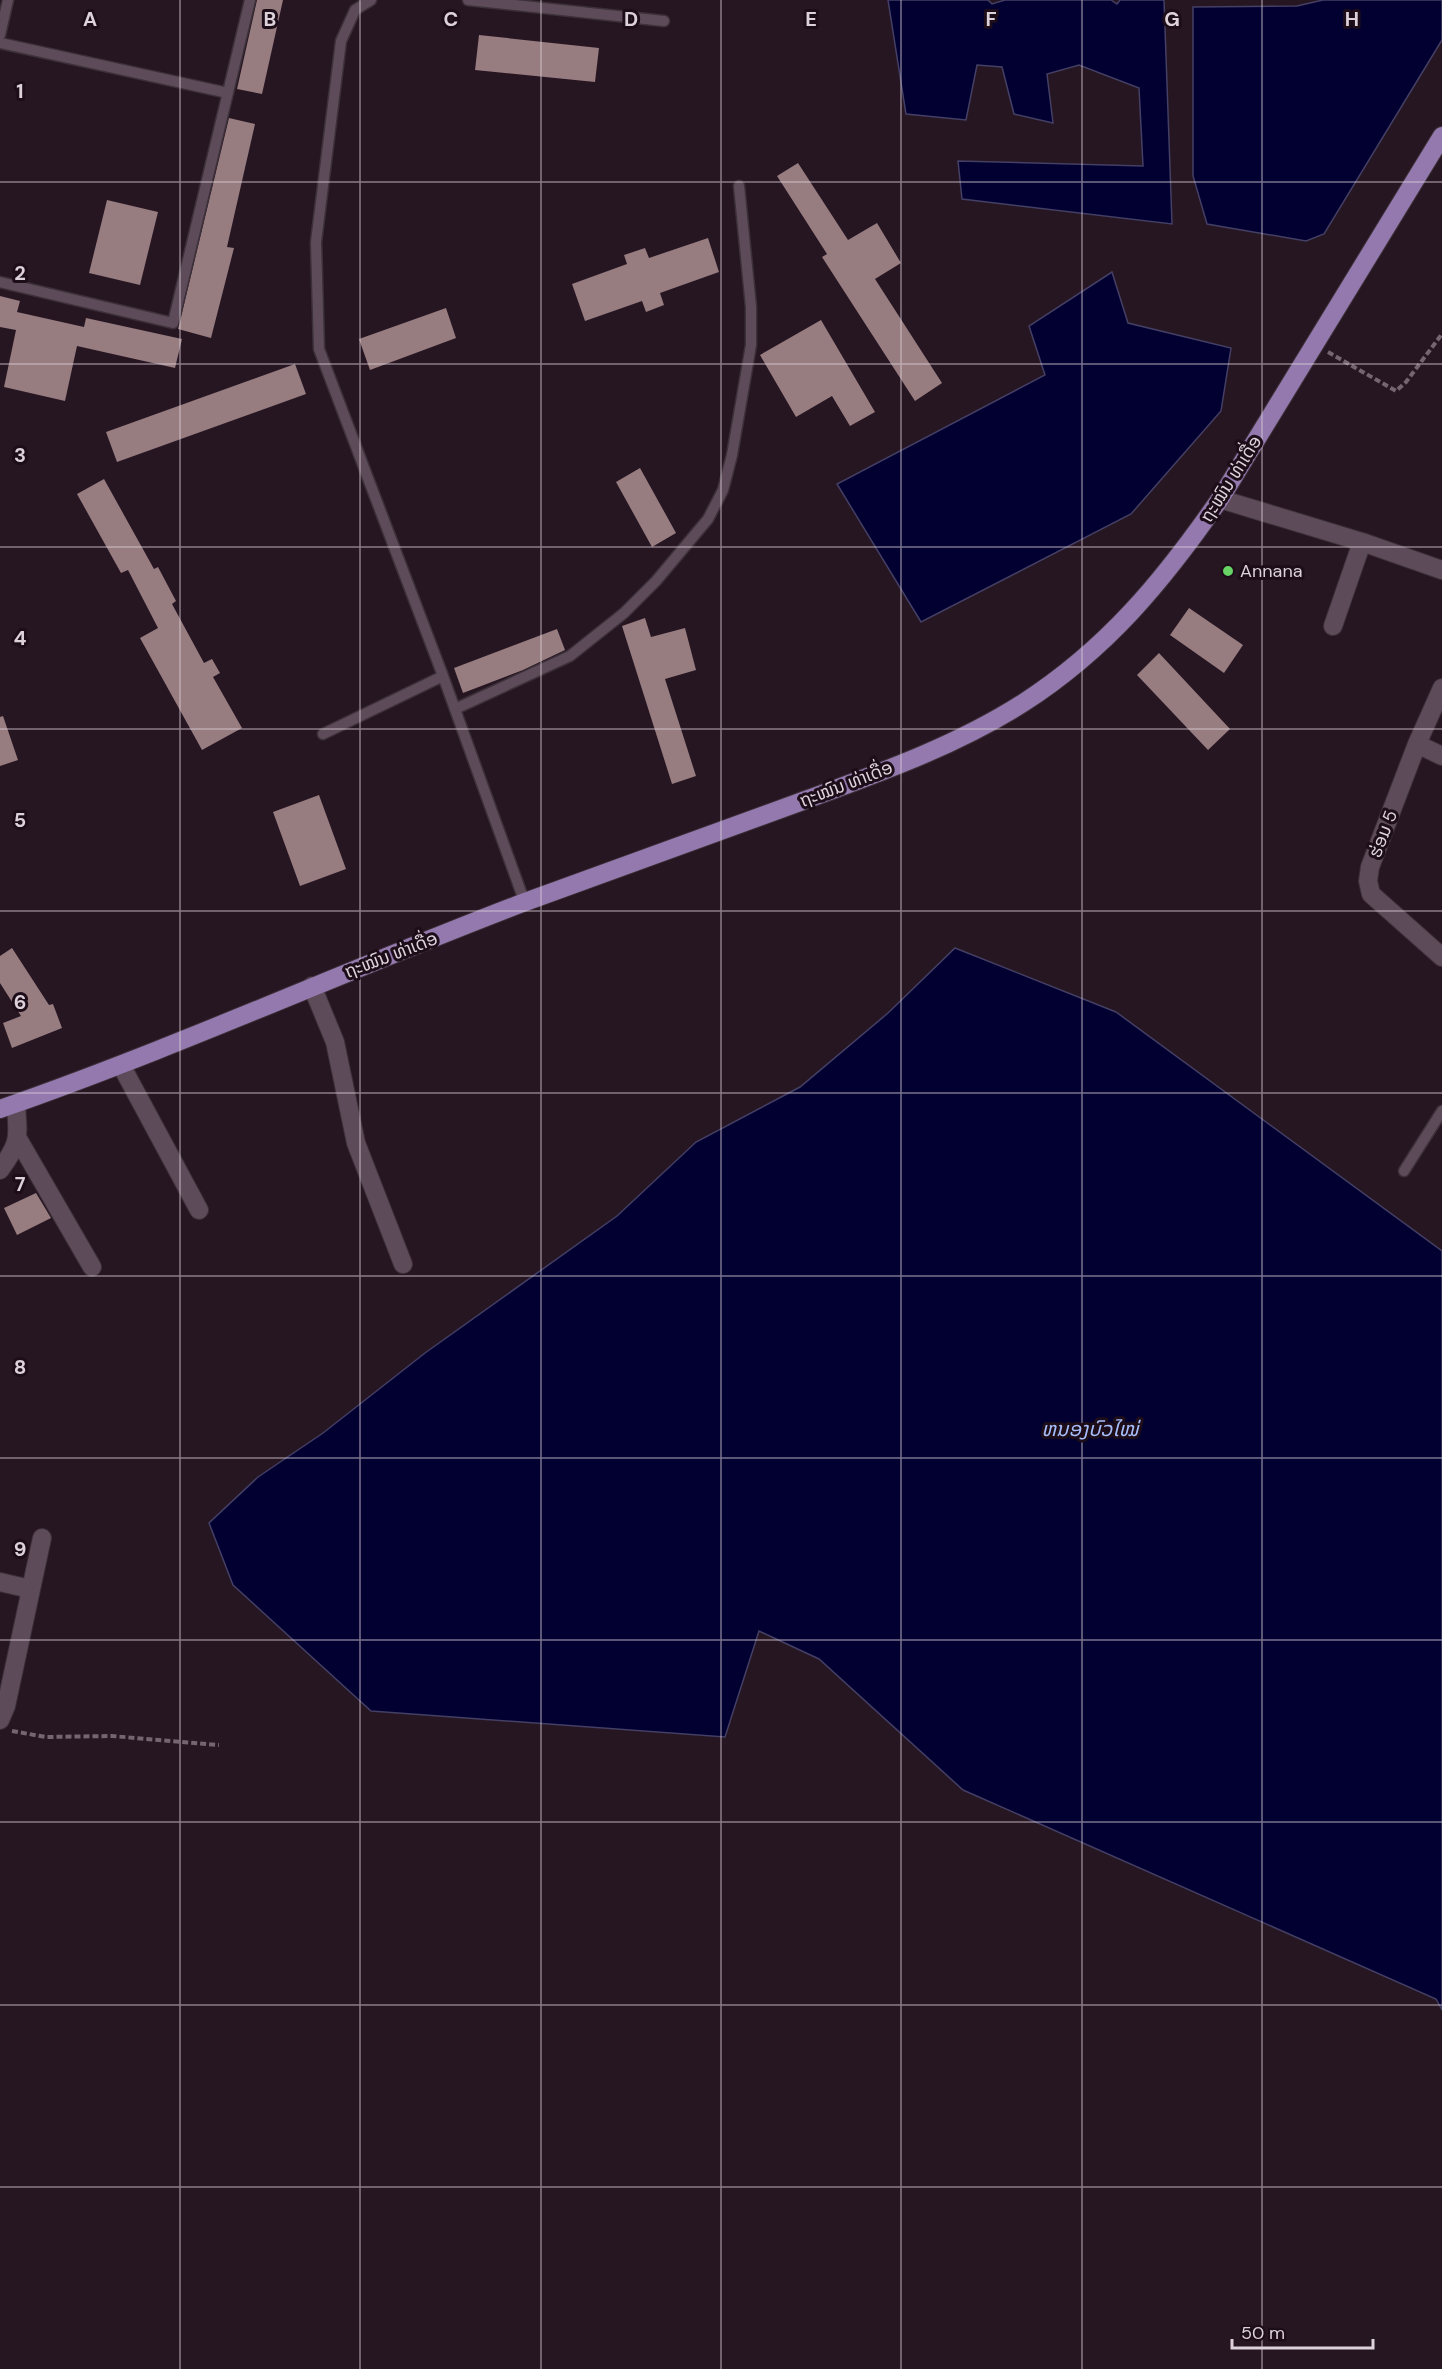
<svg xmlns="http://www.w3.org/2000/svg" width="1442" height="2369" viewBox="0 0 1442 2369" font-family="'DM Sans','Noto Sans Lao',sans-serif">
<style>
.water{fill:#020031;stroke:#443f64;stroke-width:1.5}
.building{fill:#977c80}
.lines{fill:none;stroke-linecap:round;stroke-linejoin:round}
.lane-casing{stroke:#3c3039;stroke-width:13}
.street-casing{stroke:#3c3039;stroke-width:20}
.primary-casing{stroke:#3c3039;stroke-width:20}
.path{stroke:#746570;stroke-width:4;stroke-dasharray:6 3;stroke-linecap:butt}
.lane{stroke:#5e4b59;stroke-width:10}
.street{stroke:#5e4b59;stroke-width:18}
.primary{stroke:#9379ad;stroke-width:18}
.grid{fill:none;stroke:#ddd1da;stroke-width:1.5;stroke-opacity:0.55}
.poi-dot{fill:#67d465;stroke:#1c0d19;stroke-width:2}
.labels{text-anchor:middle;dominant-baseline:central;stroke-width:6;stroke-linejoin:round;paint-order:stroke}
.street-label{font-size:18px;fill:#ddd1da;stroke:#1c0d19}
.poi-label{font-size:18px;fill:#ddd1da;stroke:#1c0d19;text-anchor:start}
.water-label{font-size:20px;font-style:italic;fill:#a6bdfa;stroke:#1c0d19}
.grid-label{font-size:20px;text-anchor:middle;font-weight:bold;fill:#ddd1da;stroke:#1c0d19;stroke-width:6;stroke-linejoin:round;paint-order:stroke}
</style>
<rect width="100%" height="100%" fill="#261622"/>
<!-- water -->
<path class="water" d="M888 0H988L992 4 1005 0H1111L1117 4 1120 0H1164L1172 224 962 199 958 161 1143 166 1139 88 1079 65 1047 74 1053 123 1014 114 1002 67 977 65 966 120 906 114Z
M1323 0H1442V40L1324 234 1306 241 1207 224 1193 176V7L1297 6Z
M1112 272 1128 323 1231 348 1221 411 1131 514 921 622 837 484 1045 375 1029 326Z
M955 948 1116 1012 1442 1251V2010L1436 1999 963 1790 819 1659 759 1631 725 1737 371 1711 233 1585 209 1523 258 1477 323 1433 425 1353 617 1216 696 1142 800 1087 888 1013Z"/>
<!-- building -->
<path class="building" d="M257 0H283L262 94 237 89Z
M479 35 599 48 595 82 475 70Z
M229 118 255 124 227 247 234 248 211 338 178 329Z
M798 163 848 240 877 223 901 263 875 279 942 383 915 401 822 257 827 254 777 176Z
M107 200 158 212 140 285 89 273Z
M708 238 719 272 660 293 664 305 646 312 642 301 585 321 572 284 627 264 624 255 645 248 649 258Z
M0 296 20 301 17 312 84 327 86 318 182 339 175 368 77 346 65 401 4 387 16 330 0 327Z
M446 308 456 338 370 370 359 339Z
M821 320 875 412 850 426 832 396 796 417 760 355Z
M295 364 306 394 117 462 106 432Z
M640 468 676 533 652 547 616 482Z
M104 479 154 569 158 567 176 601 172 604 204 663 212 659 220 673 213 677 242 728 202 750 140 638 158 628 128 570 121 573 77 494Z
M1189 608 1243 645 1224 673 1170 635Z
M645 618 651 637 685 628 696 670 665 679 696 776 672 784 622 626Z
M557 629 565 650 523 670 463 693 454 668Z
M1159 653 1230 729 1208 750 1137 675Z
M3 716 18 760 0 766V717Z
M319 795 346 869 300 886 273 812Z
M12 948 49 1005 53 1004 62 1028 12 1048 3 1023 21 1016 0 983V956Z
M36 1193 51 1218 17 1235 4 1208Z"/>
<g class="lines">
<!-- lane casing -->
<g class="lane-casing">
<path id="lane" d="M371 0 355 10 341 41 316 242 319 349 443 676 525 903
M468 0 664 21
M0 35 8 0
M0 43 228 93
M0 282 173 323 250 0
M455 709 570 656 624 613 656 581 708 519 723 490 732 455 751 345V307L739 186
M323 734 443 676
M1404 1171 1442 1111"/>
</g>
<!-- street casing -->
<g class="street-casing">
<path id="street" d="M1220 499 1362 542 1442 570
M1333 626 1362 542
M1442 688 1417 744 1370 867 1368 881 1371 894 1442 957
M1417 744 1442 756
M312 986 335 1042 356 1143 403 1264
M121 1065 199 1210
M18 1139 92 1267
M0 1170C21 1141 18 1138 16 1104
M0 1582 30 1589
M0 1720 6 1706 42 1538"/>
</g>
<!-- primary casing -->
<g class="primary-casing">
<path id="primary" d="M0 1109C178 1047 349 969 525 902 617 868 709 835 800 802 876 774 954 747 1023 703 1107 649 1163 581 1220 499L1442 136"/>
</g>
<!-- path -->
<path class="path" d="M1328 352 1396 391 1406 382 1442 334
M12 1731 46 1737 112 1736 219 1745"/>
<!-- lane -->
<use href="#lane" class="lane"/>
<!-- street -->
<use href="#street" class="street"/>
<!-- primary -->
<use href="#primary" class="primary"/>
</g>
<!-- grid -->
<path class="grid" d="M180 0V2369M360 0V2369M541 0V2369M721 0V2369M901 0V2369M1082 0V2369M1262 0V2369M0 182H1442M0 364H1442M0 547H1442M0 729H1442M0 911H1442M0 1093H1442M0 1276H1442M0 1458H1442M0 1640H1442M0 1822H1442M0 2005H1442M0 2187H1442"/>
<!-- markers -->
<circle class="poi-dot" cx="1228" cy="571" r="6"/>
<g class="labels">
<!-- street labels -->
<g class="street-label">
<text transform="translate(1231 479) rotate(-58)">ຖະໝົນ ທ່າເດື່ອ</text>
<text transform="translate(846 784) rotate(-21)">ຖະໝົນ ທ່າເດື່ອ</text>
<text transform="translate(1383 834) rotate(-69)">ຮ່ອມ 5</text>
<text transform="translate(391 955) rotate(-21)">ຖະໝົນ ທ່າເດື່ອ</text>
</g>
<!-- poi labels -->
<g class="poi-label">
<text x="1240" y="571">Annana</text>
</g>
<!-- water labels -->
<g class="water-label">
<text x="1090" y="1429">ຫນອງບົວໄໝ່</text>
</g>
</g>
<g class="grid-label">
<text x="90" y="26">A</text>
<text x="270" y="26">B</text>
<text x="451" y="26">C</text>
<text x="631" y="26">D</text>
<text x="811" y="26">E</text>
<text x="991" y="26">F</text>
<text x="1172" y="26">G</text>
<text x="1352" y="26">H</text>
<text x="20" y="98">1</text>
<text x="20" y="280">2</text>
<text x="20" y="462">3</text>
<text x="20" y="645">4</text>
<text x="20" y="827">5</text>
<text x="20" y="1009">6</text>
<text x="20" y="1191">7</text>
<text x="20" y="1374">8</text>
<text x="20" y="1556">9</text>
</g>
<!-- scale -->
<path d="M1232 2339v9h141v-9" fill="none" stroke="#ddd1da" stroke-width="3"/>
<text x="1241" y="2339" font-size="18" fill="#ddd1da" stroke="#1c0d19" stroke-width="4.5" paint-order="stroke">50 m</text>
</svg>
